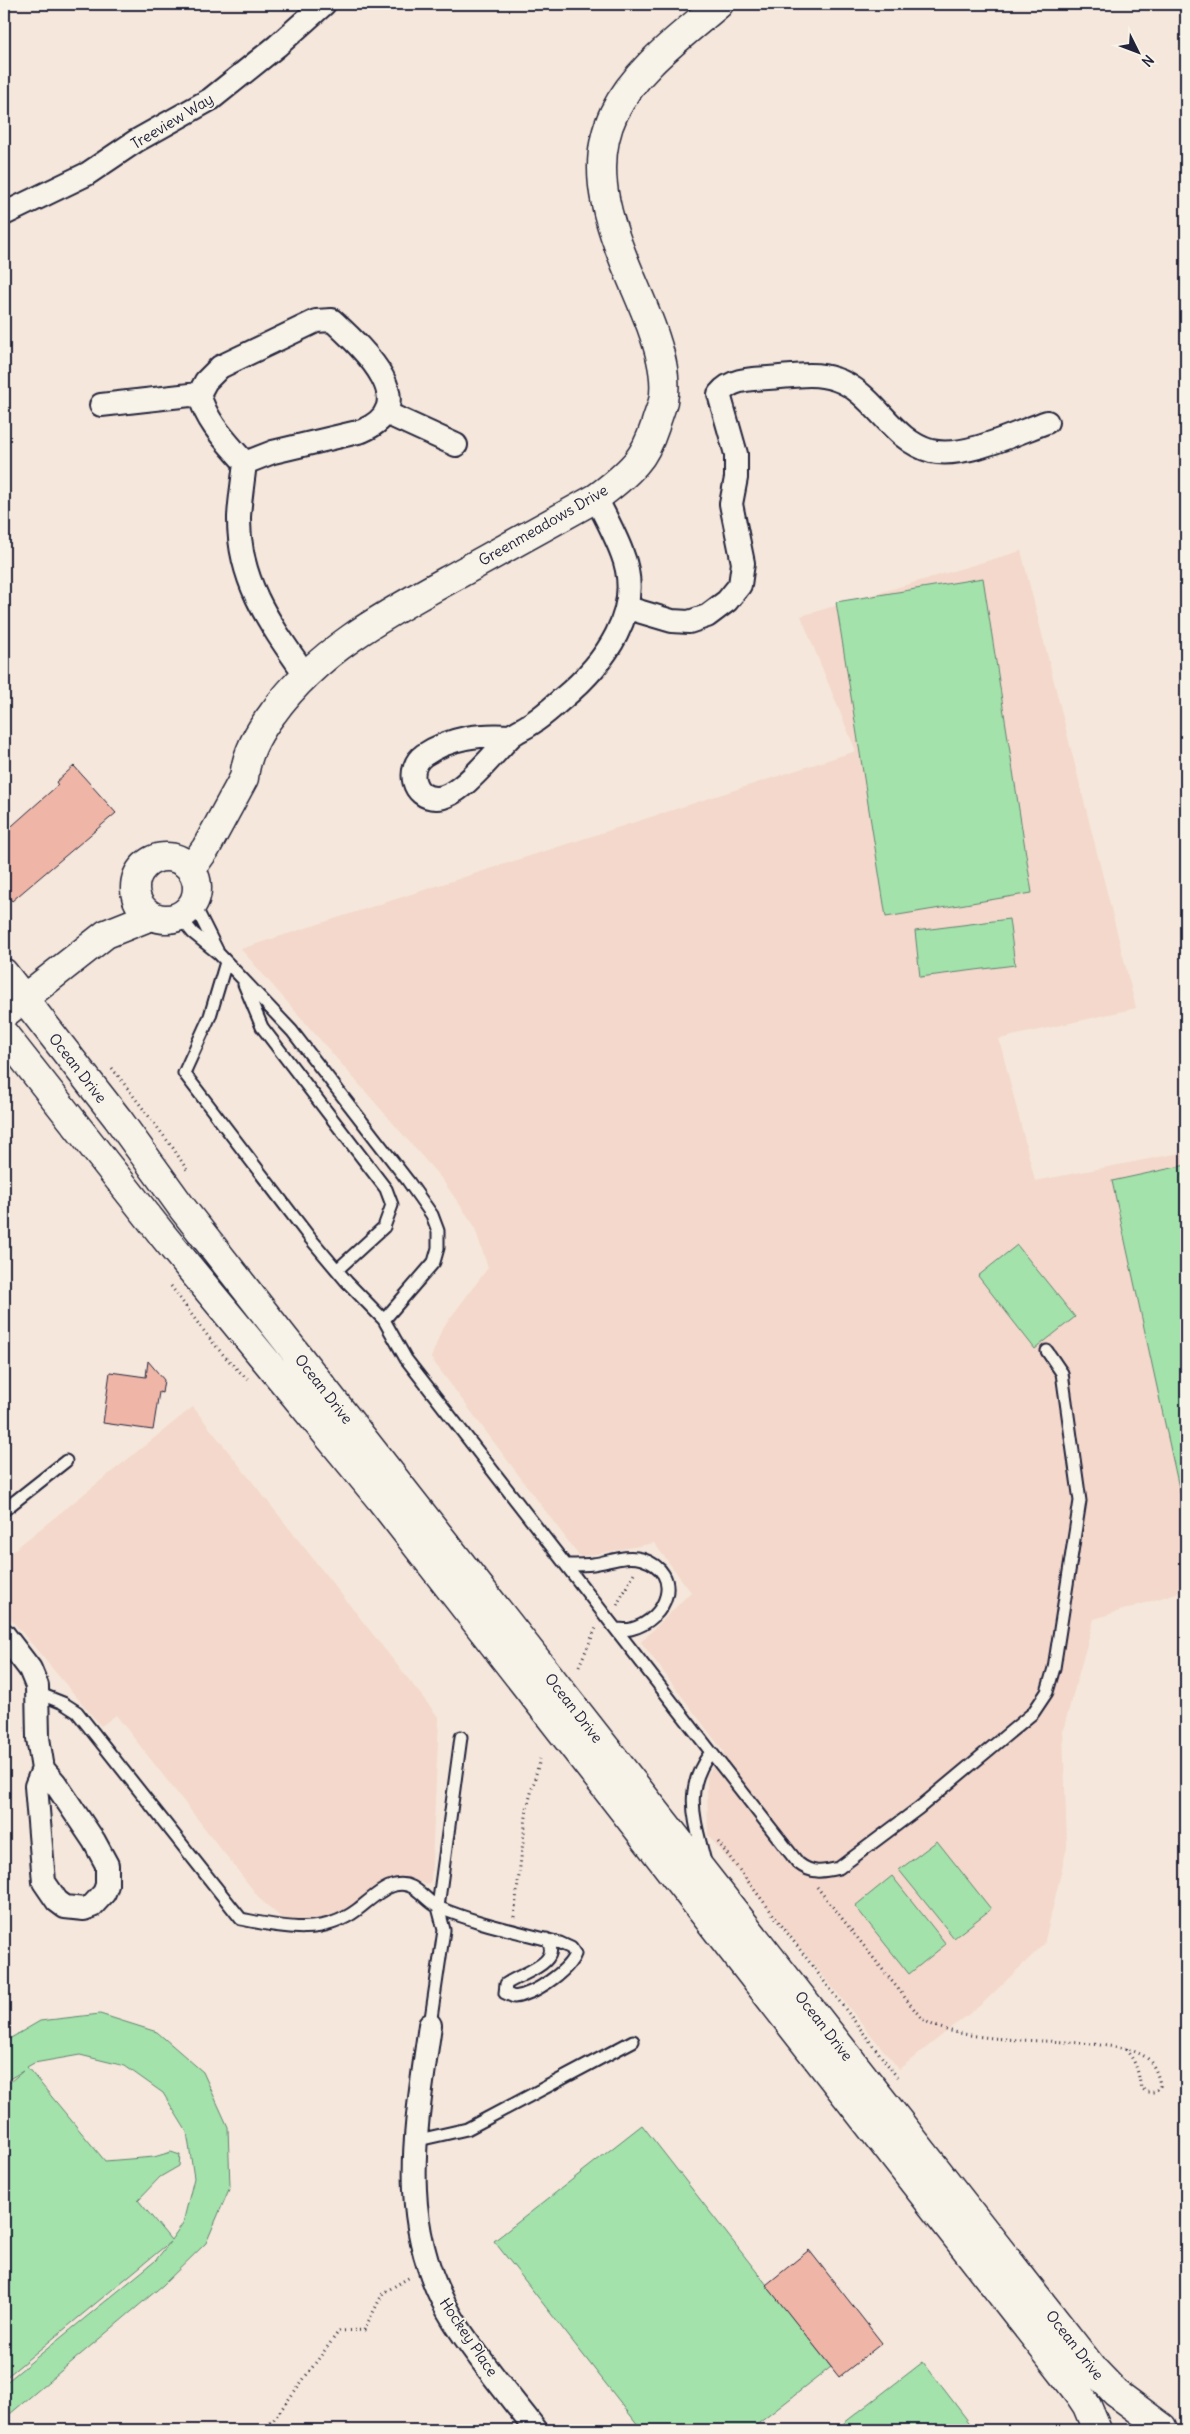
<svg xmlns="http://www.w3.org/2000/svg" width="1190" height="2434" viewBox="0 0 1190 2434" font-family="Delius,sans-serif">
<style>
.built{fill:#f3d8cb}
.green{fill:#a3e2aa;stroke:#628272;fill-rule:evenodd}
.building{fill:#efb6a7;stroke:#22223b}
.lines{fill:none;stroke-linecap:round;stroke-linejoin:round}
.lane-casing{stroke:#22223b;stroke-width:15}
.street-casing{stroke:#22223b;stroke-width:26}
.secondary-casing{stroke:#22223b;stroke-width:31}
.path{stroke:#22223b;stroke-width:3;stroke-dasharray:1 4;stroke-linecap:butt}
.lane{stroke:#f7f3e8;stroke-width:11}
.street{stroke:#f7f3e8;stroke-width:22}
.secondary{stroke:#f7f3e8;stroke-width:28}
.labels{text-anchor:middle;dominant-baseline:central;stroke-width:4;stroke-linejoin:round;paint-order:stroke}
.street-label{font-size:15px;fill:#22223b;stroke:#f7f3e8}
</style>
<rect width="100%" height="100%" fill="#f5e7db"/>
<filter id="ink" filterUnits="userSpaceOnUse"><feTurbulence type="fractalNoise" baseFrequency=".02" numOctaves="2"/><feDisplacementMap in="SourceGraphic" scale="10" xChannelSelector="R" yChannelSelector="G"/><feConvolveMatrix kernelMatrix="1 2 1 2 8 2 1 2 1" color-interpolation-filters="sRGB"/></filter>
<g filter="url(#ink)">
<!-- built -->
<path class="built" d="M1021 551 1136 1008 999 1039 1035 1181 1186 1152V1590L1094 1619 1063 1730 1067 1847 1044 1944 983 2003 899 2069 708 1835 707 1775 724 1752 641 1642 691 1592 654 1543 580 1557 431 1358 442 1329 488 1268 474 1225 441 1178 241 949 856 751 801 616Z
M193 1407 439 1718 431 1881 427 1885 412 1879 401 1877 391 1879 350 1907 328 1919 307 1923 284 1920 261 1900 116 1715 101 1726 4 1611V1558Z"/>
<!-- green -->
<path class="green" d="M983 578 1032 893 886 917 836 602Z
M1009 919 1015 965 920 977 915 931Z
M1186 1165V1520L1112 1181Z
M1017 1245 1075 1317 1035 1349 978 1276Z
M937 1841 991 1909 954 1938 899 1870Z
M892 1876 946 1944 909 1974 855 1906Z
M100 2014 157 2032 203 2072 228 2127 230 2187 206 2243 163 2285 4 2419V2384L155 2261 170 2242 4 2379V2087L23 2071 4 2082V2042L40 2021ZM80 2055 125 2066 163 2093 187 2132 194 2178 183 2223 171 2240 138 2200 160 2177 179 2166 180 2155 171 2152 154 2157 105 2161 27 2067 34 2063Z
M642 2125 831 2367 750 2430H642L494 2241Z
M923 2362 975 2430H835Z"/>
<!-- building -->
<path class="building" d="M74 766 116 813 12 901 4 892V833L58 785 56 782Z
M148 1361 164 1380 162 1393 159 1392 153 1430 103 1423 110 1372 146 1377Z
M809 2250 882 2343 839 2377 766 2285Z"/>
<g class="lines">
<!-- lane casing -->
<g class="lane-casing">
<path id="lane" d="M194 904 217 950
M180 917 193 933 219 954 292 1031 408 1181 432 1215 438 1231V1248L434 1262 384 1320
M226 962 210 1016 184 1073 310 1238 347 1282 384 1320 406 1359 711 1752C682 1790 695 1820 705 1862
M244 984 262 1027 386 1189 392 1205 384 1227 337 1270
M4 1510 66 1461
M567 1565C575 1565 585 1565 593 1564 609 1562 626 1554 642 1559 685 1573 667 1620 631 1629 627 1630 621 1629 616 1629
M38 1693 63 1703 77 1712 241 1919C282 1927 321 1937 357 1910 368 1902 381 1888 395 1885 416 1880 424 1901 440 1908 478 1924 520 1932 560 1943L571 1948 575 1954C568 1972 533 1995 514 1997L505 1993 506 1984C521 1973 563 1964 547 1939
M711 1752 798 1863C812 1874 822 1872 839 1868L919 1808 1033 1713 1047 1692 1054 1668 1080 1501 1062 1373 1047 1351
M430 2025 444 1930 438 1907 461 1737
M414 2141 467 2129 633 2041"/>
</g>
<!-- street casing -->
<g class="street-casing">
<path id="street" d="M4 214 87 174 136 141 211 99 277 46 324 4
M101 405 199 394
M386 413 456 445
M245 463 273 452 362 431C425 404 361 347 332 320L316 321 220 367 206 381 199 394C207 423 226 441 245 463 243 481 240 499 239 517 238 581 270 624 305 674
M628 608 672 621 689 622 707 616 727 601 740 585 743 563 731 504 736 478V454L719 394C731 379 750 379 768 378 790 377 813 371 835 379 875 392 890 440 931 451 964 459 1016 433 1047 422
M511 736C480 734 451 737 424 755 406 768 412 798 436 798 459 799 494 753 510 737 515 732 523 729 529 725 541 718 552 708 562 699 604 664 645 611 622 553 615 534 605 516 596 498
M4 1635 30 1669 37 1686 38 1738 43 1769 36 1786 44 1882 57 1901 65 1907 84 1909 92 1906 104 1893 107 1885V1865L94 1841 55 1783 43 1769
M430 2025C416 2128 395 2226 454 2321 478 2359 508 2394 536 2430"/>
</g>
<!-- secondary casing -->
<g class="secondary-casing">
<path id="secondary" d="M135 888a31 31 0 1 1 62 0a31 31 0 1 1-62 0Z
M191 869 206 848 244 778C246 754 259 731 273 713 321 646 396 609 466 570 510 546 553 522 596 498 611 487 624 477 636 463 644 454 651 438 655 426 657 418 661 409 663 401 668 377 659 348 651 326 626 260 580 184 614 113 636 68 682 36 719 4
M4 973 118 1119 183 1209 1094 2370 1116 2393 1162 2427
M4 1014 106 934 151 916
M4 1034 165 1238 380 1499 1079 2394 1087 2406 1097 2430"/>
</g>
<!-- path -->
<path class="path" d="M112 1068 173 1148 187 1170
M171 1286C195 1319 219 1355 250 1381
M617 1605 634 1573
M579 1666 596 1628
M718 1842 897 2077
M817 1887 922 2019C960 2045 1052 2038 1100 2045 1115 2047 1131 2048 1144 2056 1153 2061 1159 2076 1160 2086L1155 2092H1147L1141 2088C1138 2072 1137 2062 1125 2049
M514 1917 527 1808 540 1759
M257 2430 272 2422 339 2331 364 2330 383 2293 410 2277"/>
<!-- lane -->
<use href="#lane" class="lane"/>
<!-- street -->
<use href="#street" class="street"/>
<!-- secondary -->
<use href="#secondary" class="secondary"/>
</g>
</g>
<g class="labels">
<!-- street labels -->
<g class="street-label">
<text transform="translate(172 121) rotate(-31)">Treeview Way</text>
<text transform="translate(543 525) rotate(-30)">Greenmeadows Drive</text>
<text transform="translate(78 1068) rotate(52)">Ocean Drive</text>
<text transform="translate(324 1389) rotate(52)">Ocean Drive</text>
<text transform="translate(574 1708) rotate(52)">Ocean Drive</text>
<text transform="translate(824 2026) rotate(52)">Ocean Drive</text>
<text transform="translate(469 2337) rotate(56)">Hockey Place</text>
<text transform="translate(1075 2345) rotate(52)">Ocean Drive</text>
</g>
</g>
<!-- margin -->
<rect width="1190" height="2434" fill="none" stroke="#f7f3e8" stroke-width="20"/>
<rect x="10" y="10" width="1170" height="2414" fill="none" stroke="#22223b" stroke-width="2" filter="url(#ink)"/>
<!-- north arrow -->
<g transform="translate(1138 52) rotate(132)" stroke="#f7f3e8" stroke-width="4" paint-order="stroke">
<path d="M0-4L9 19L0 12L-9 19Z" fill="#22223b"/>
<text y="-8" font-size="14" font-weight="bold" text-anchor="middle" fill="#22223b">N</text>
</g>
</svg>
